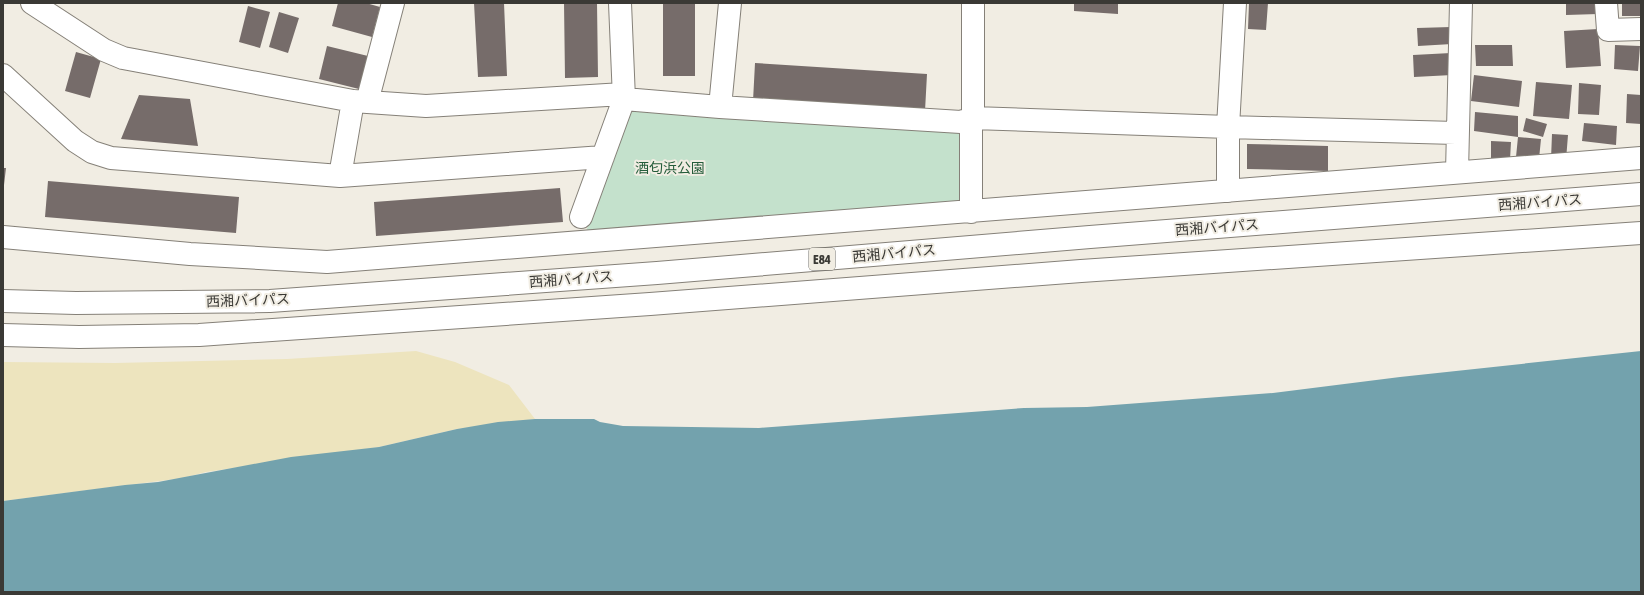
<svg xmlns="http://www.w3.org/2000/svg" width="1644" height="595" viewBox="0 0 1644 595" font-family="'Asap Condensed','Noto Sans JP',sans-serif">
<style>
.green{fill:#c4e1cc}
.sand{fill:#ede4be}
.water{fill:#73a2ad}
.building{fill:#766c6a}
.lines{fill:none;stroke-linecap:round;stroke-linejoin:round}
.minor-casing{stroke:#858078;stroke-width:24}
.highway-casing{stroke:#858078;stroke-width:24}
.minor{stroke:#fff;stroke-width:22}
.highway{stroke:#fff;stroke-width:22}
.labels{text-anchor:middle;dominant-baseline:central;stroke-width:4;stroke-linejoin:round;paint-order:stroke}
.shield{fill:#f1ede3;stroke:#716f69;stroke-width:1}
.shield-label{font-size:13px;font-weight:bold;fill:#3a3935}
.park-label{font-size:14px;fill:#245c3a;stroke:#f1ede3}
.street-label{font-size:14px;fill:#3a3935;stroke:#f1ede3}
</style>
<rect width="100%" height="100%" fill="#f1ede3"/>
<!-- green -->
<path class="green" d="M631 109 963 131 964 204 586 231Z"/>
<!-- sand -->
<path class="sand" d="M416 351 455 362 509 385 535 419 457 429 379 447 206 472 183 478 3 501V362L115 363 287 359Z"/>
<!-- water -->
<path class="water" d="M1641 351V592H3V501L125 485 158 482 291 457 379 447 457 429 498 422 535 419H594L600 422 623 426 759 428 1024 408 1087 407 1273 393 1400 377Z"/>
<!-- building -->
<path class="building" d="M338 3H366L380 7 372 37 332 26Z
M474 3H504L507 76 478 77Z
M564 3H597L598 77 565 78Z
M663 3H695V76H663Z
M1074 3H1118V14L1074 11Z
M1249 3H1268L1266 30 1248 29Z
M1566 3H1597L1598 14 1566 15Z
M1622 3H1641V16H1622Z
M248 6 270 12 260 48 239 42Z
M279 12 299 18 288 53 269 47Z
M1451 27 1452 44 1418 46 1417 28Z
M1598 29 1601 66 1566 68 1564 31Z
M1475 45H1512L1513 66H1476Z
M1615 45 1640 46 1638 71 1614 69Z
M327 46 368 56 359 89 319 79Z
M76 52 101 59 90 98 65 91Z
M1451 53 1452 75 1414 77 1413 55Z
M755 63 927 74 925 111 753 101Z
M1474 75 1522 81 1519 107 1471 101Z
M1536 82 1572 85 1569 119 1533 116Z
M1579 83 1601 85 1599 115 1578 114Z
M1627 94 1641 95V124L1626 123Z
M139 95 190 99 198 146 121 139Z
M1475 112 1518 116V137L1474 131Z
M1526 118 1547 124 1543 137 1523 131Z
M1584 123 1617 126 1616 145 1582 141Z
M1552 134 1568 135 1566 160 1551 159Z
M1518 137 1541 139 1539 159 1516 157Z
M1491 141 1511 142 1510 160 1491 159Z
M1247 144 1328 146V171L1247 169Z
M3 168H6L4 185H3Z
M48 181 239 197 236 233 45 217Z
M560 188 563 222 376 236 374 202Z"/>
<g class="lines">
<!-- minor casing -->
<g class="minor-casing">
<path id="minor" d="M32 3 104 50 123 58 353 101 426 106 623 94
M1606 3 1608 30 1641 29
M3 75 75 141 92 152 111 158 340 176 603 157
M624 99 720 107 961 122 973 118 1228 127 1456 133
M367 102 393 3
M720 107 730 3
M1457 172 1461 3
M340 176 353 101
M1228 191V127L1235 3
M971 212V127L973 118V3
M581 217 624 99 620 3
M3 237 190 254 327 262 1641 158"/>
</g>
<!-- highway casing -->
<g class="highway-casing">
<path id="highway" d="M3 301 76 303 270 301 657 273 1090 237 1641 194
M3 335 79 337 199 335 650 304 1081 271 1641 233"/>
</g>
<!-- minor -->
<use href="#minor" class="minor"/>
<!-- highway -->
<use href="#highway" class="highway"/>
</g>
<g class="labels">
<!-- shield labels -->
<rect class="shield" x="809" y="248" width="26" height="22" rx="3"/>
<g class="shield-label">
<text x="822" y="259">E84</text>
</g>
<!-- park labels -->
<g class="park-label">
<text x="670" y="168">酒匂浜公園</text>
</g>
<!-- street labels -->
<g class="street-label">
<text transform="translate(1540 202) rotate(-4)">西湘バイパス</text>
<text transform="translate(1217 227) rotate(-4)">西湘バイパス</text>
<text transform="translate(894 253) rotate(-5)">西湘バイパス</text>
<text transform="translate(571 279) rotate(-4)">西湘バイパス</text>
<text transform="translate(248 300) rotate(-2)">西湘バイパス</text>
</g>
</g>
<!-- border -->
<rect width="1644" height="595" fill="none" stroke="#3a3935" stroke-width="8"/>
</svg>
